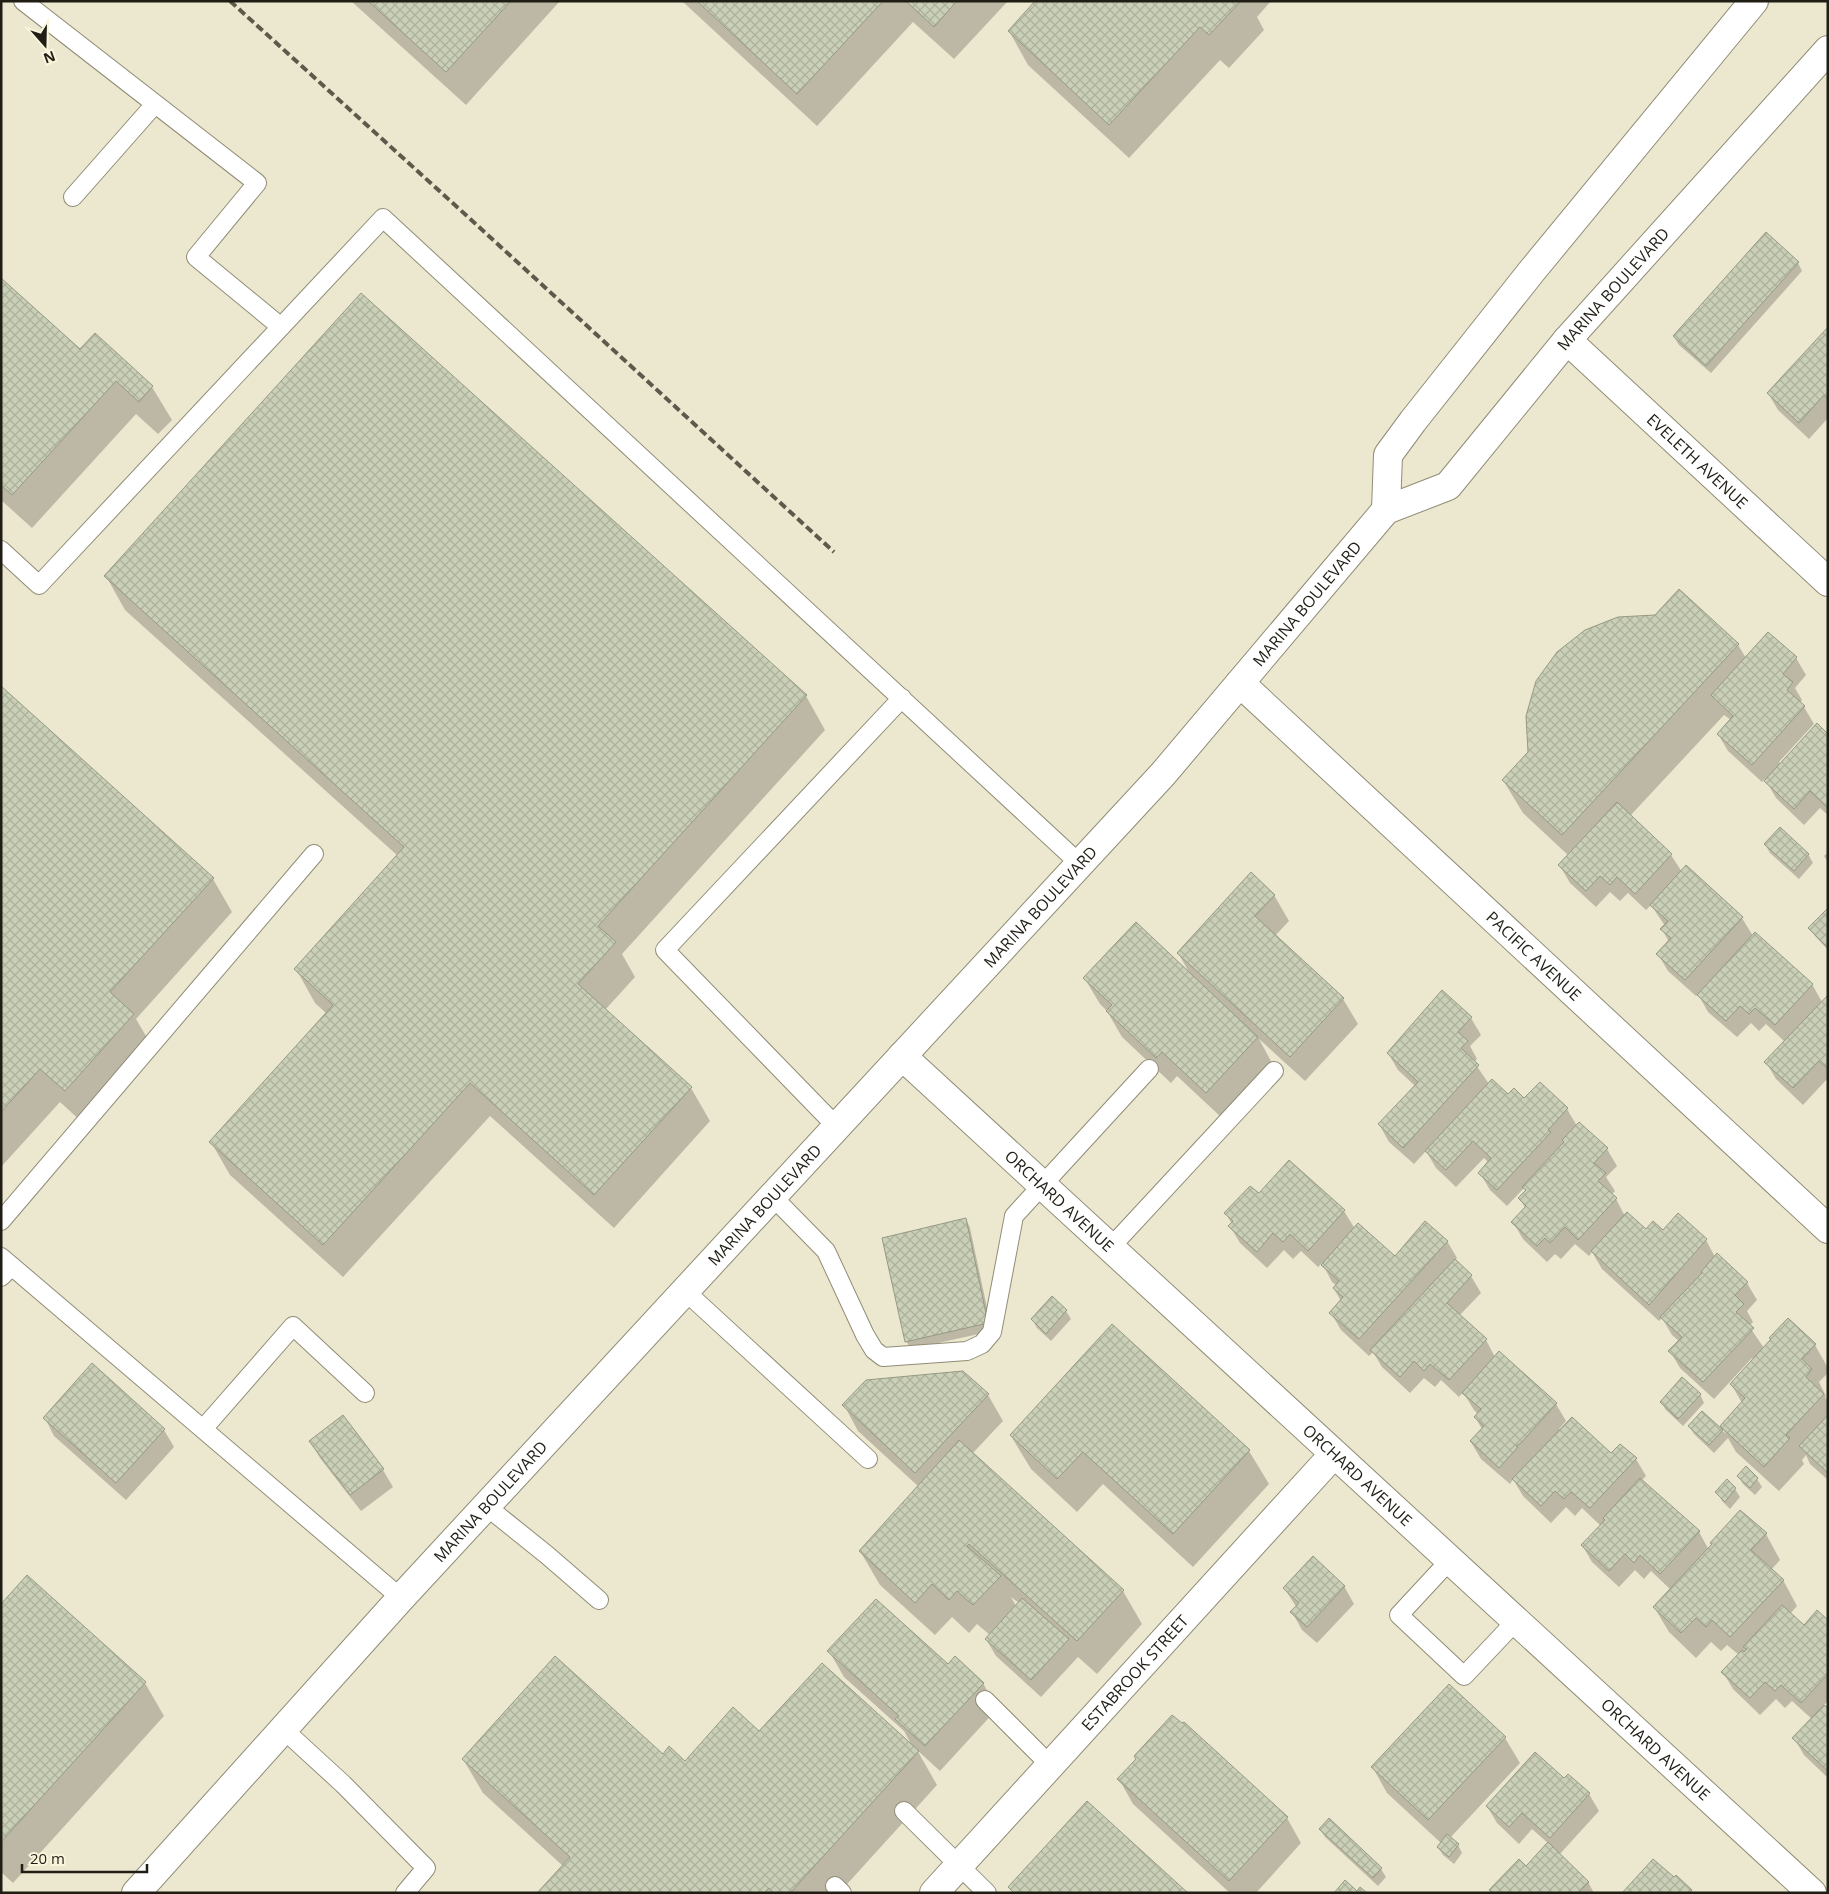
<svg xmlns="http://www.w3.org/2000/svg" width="1829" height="1894" viewBox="0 0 1829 1894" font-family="'Open Sans',sans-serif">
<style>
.shadow{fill:#0003;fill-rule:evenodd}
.building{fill:url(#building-cross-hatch);stroke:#969a83}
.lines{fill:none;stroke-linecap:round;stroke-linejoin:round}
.service-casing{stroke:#918c76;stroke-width:20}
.minor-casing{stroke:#918c76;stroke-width:30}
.secondary-casing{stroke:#918c76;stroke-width:30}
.service{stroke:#fff;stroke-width:18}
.minor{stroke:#fff;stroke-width:28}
.secondary{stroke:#fff;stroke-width:28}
.rail{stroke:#5d5a4c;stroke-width:4;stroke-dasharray:8 4;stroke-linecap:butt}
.labels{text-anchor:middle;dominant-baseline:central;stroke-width:5;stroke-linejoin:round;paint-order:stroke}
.street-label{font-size:16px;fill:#1f1d14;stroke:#f9f4dc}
</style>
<defs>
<pattern id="building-cross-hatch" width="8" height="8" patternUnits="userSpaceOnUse" patternTransform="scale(1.25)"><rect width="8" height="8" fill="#cacfb7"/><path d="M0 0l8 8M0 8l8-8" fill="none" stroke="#adb19c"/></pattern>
</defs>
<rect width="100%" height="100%" fill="#ece7cf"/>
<!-- shadow -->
<path class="shadow" d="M351 1H560L466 105Z
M682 1H1008L954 59 913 22 817 126Z
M1037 1H1271L1257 17 1264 30 1229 68 1220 60 1129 158 1028 65 1009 31Z
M1798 263 1802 271 1711 373 1679 345 1674 337Z
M1 280 80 351 95 335 152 387 172 420 158 434 136 414 32 528 1 500Z
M1828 329V418L1809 439 1778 410 1768 393Z
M106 576 806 696 825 730 622 954 635 977 605 1010 691 1088 710 1121 614 1228 490 1116 343 1277 230 1175 211 1142 327 1014 315 1003 296 969 398 856 125 610Z
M1679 591 1738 645 1746 658 1768 633 1796 658 1806 675 1795 688 1802 700 1800 703 1804 707 1814 724 1779 762 1781 764 1828 735V815L1820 808 1804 825 1776 798 1765 779 1762 782 1728 751 1718 734 1731 720 1724 715 1630 816 1671 855 1682 872 1742 918 1753 936 1812 984 1822 1002 1828 996V1078L1803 1105 1776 1079 1766 1062 1785 1042 1766 1024 1759 1031 1751 1023 1737 1037 1708 1012 1698 994 1696 996 1668 971 1658 954 1669 942 1662 929 1665 926 1651 905 1646 910 1628 893 1620 901 1610 892 1596 907 1570 883 1560 866 1569 856 1523 813 1503 780Z
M1 688 213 879 232 912 136 1019 153 1048 84 1124 60 1102 1 1167Z
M1765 844 1808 854 1813 863 1799 879 1770 853Z
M1828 852V862L1824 856Z
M1274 895 1289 921 1275 936 1343 999 1358 1024 1305 1081 1259 1039 1272 1063 1221 1117 1177 1076 1171 1083 1122 1037 1107 1011 1100 1004 1085 979 1190 974 1178 953Z
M1828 911V950L1815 936 1810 928Z
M1471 1018 1481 1035 1470 1046 1477 1059 1474 1062 1489 1084 1508 1096 1524 1100 1540 1083 1567 1109 1577 1126 1607 1149 1617 1166 1606 1177 1615 1191 1611 1195 1616 1199 1625 1216 1646 1231H1663L1706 1240 1715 1257 1747 1283 1757 1300 1747 1311 1753 1322 1749 1326 1764 1348 1815 1345 1828 1368V1373L1819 1382 1826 1396 1825 1397 1828 1402V1480L1810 1464 1806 1455 1802 1460 1804 1464 1779 1491 1736 1452 1728 1438 1714 1453 1694 1434 1689 1426 1702 1413 1726 1434 1721 1426 1742 1403 1731 1384 1754 1359 1752 1358 1714 1399 1680 1368 1670 1351 1679 1341 1672 1335 1662 1318 1659 1321 1602 1269 1592 1252 1589 1256 1575 1244 1561 1259 1555 1254 1547 1262 1523 1239 1513 1222 1525 1208 1520 1198 1526 1192 1524 1188 1507 1206 1490 1190 1480 1173 1489 1163 1484 1158 1456 1187 1436 1168 1426 1151 1414 1164 1389 1142 1379 1124 1415 1086 1398 1070 1388 1053Z
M1259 1195 1344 1211 1355 1229 1395 1257 1447 1241 1457 1258 1454 1261 1471 1276 1481 1293 1459 1316 1486 1340 1495 1357 1499 1353 1556 1404 1566 1421 1559 1429 1561 1430 1611 1454 1636 1459 1646 1476 1642 1480 1699 1532 1709 1550 1766 1534 1780 1560 1771 1570 1783 1580 1797 1606 1790 1614 1804 1626 1828 1622V1701L1823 1706 1828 1710V1778L1804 1755 1794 1738 1812 1719 1792 1701 1785 1708 1776 1699 1760 1715 1733 1689 1723 1672 1739 1655 1727 1645 1721 1651 1711 1642 1696 1658 1669 1632 1654 1607 1671 1590 1651 1571 1644 1579 1635 1570 1619 1587 1592 1562 1582 1545 1601 1526 1582 1508 1575 1516 1566 1507 1551 1523 1523 1496 1513 1479 1510 1484 1481 1459 1471 1442 1482 1429 1475 1417 1478 1414 1474 1410 1463 1392 1459 1397 1441 1380 1435 1387 1424 1378 1410 1393 1382 1367 1373 1352 1369 1356 1341 1330 1331 1313 1341 1301 1334 1289 1337 1286 1332 1282 1322 1263 1318 1267 1301 1251 1293 1259 1284 1250 1267 1268 1240 1243 1230 1226 1232 1224 1226 1214Z
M966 1219 970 1228 992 1331 911 1349 906 1341Z
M1052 1298 1066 1311 1071 1319 1051 1341 1037 1328 1032 1319Z
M92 1365 164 1430 174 1447 126 1500 54 1436 45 1418Z
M1700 1394 1704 1403 1683 1426 1666 1410 1661 1402Z
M988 1395 1003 1421 972 1454 1123 1591 1142 1624 1097 1674 1078 1657 1041 1697 996 1656 986 1639 990 1635 977 1624 969 1633 952 1617 935 1635 880 1585 860 1551 919 1487 858 1431 844 1405ZM1011 1597 1019 1603 1016 1606Z
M1011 1436 1249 1451 1269 1484 1193 1567 1103 1484 1077 1512 1031 1469Z
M310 1441 383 1470 393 1487 361 1511 320 1458Z
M1746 1468 1757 1479 1762 1487 1755 1495 1743 1484 1738 1476Z
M1727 1481 1735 1489 1740 1497 1730 1509 1722 1501 1717 1492Z
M1344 1586 1354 1604 1317 1643 1302 1630 1292 1612 1297 1608 1284 1588Z
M1 1606 145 1683 164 1716 13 1883 1 1872Z
M829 1651 948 1666 983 1683 997 1709 940 1771 917 1750 937 1785 839 1893H539L563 1866 483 1793 463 1759 663 1755 685 1763 759 1733 912 1746 904 1731 844 1677Z
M1505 1738 1520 1763 1450 1838 1458 1845 1462 1853 1454 1864 1443 1855 1438 1847 1441 1843 1387 1793 1373 1768Z
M1119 1779 1287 1818 1301 1843 1256 1893H1230L1133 1804Z
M1564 1780 1589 1794 1599 1811 1559 1855 1588 1882 1594 1893H1493L1491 1890 1526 1868 1549 1844 1532 1829 1519 1844 1497 1823 1487 1806Z
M1320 1829 1381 1869 1386 1877 1378 1886 1325 1837Z"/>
<!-- building -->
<path class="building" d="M368 1H511L446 72Z
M697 1H883L797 94Z
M906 1H957L934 27Z
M1035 1H1241L1209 35 1200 27 1109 125 1008 31Z
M1766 232 1799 262 1706 366 1673 336Z
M1 278 80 349 95 333 153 386 139 402 116 381 12 495 1 485Z
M361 293 807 695 598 926 616 942 578 984 692 1087 594 1195 470 1083 323 1245 209 1142 333 1005 294 969 404 847 104 576Z
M1828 327V399L1824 395 1799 423 1767 393Z
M1679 589 1739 644 1562 835 1502 780 1528 752 1526 716 1536 681 1557 652 1585 630 1618 617 1655 615Z
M1768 632 1797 657 1783 674 1793 682 1787 690 1805 706 1752 765 1717 734 1733 716 1711 695Z
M1 686 214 878 110 992 134 1014 65 1091 40 1069 1 1112Z
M1817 723 1828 734V808L1810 791 1794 809 1764 781Z
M1617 802 1672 854 1635 894 1617 877 1610 885 1600 876 1586 891 1558 865Z
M1780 827 1809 854 1794 871 1764 844Z
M1686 865 1743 917 1685 980 1656 954 1671 938 1660 929 1668 921 1650 905Z
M1251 872 1275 895 1255 916 1344 998 1290 1057 1177 953Z
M1827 909H1828V948L1808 928Z
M1136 922 1258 1037 1206 1093 1162 1052 1156 1058 1106 1011 1112 1005 1083 978Z
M1755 932 1813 984 1775 1025 1755 1008 1749 1014 1740 1006 1726 1021 1697 995Z
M1442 990 1472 1017 1458 1032 1468 1041 1461 1048 1479 1065 1403 1148 1378 1124 1418 1082 1387 1053Z
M1828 995V1069L1819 1061 1793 1088 1764 1062Z
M1492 1079 1508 1094 1514 1088 1524 1098 1540 1082 1568 1108 1548 1130 1551 1132 1497 1190 1478 1173 1491 1158 1473 1141 1446 1170 1425 1151Z
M1579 1122 1608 1148 1594 1163 1606 1173 1598 1181 1617 1198 1578 1240 1565 1227 1550 1243 1545 1238 1537 1246 1511 1222 1526 1206 1518 1198 1526 1190 1522 1187 1564 1142 1562 1140Z
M1289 1160 1345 1210 1308 1251 1290 1234 1283 1242 1273 1233 1257 1252 1228 1226 1233 1221 1224 1213 1250 1186 1259 1193Z
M1627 1212 1646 1229 1653 1221 1663 1230 1678 1213 1707 1239 1649 1305 1591 1251Z
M966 1218 988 1323 905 1342 882 1238Z
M1425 1221 1448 1241 1359 1339 1329 1313 1343 1297 1333 1288 1339 1281 1321 1265 1358 1223 1395 1256Z
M1717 1253 1748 1282 1735 1295 1744 1304 1736 1312 1754 1328 1703 1382 1668 1351 1682 1337 1660 1317 1702 1273 1701 1272Z
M1455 1259 1472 1275 1447 1303 1487 1339 1449 1380 1430 1364 1424 1371 1414 1361 1400 1377 1370 1350Z
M1052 1296 1067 1310 1046 1334 1031 1319Z
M1788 1318 1816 1344 1802 1359 1812 1369 1806 1377 1824 1394 1786 1435 1790 1438 1764 1467 1720 1426 1745 1398 1730 1384 1771 1339 1769 1338Z
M1112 1324 1250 1450 1173 1534 1083 1452 1057 1479 1010 1435Z
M1499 1351 1557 1403 1520 1444H1519L1516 1446 1518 1447 1499 1468 1470 1441 1484 1426 1474 1417 1481 1409 1462 1393Z
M92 1363 165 1429 116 1483 43 1418Z
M963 1371 989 1394 915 1473 842 1405 866 1380Z
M1682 1377 1701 1394 1678 1419 1660 1402Z
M1702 1411 1723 1430 1709 1445 1688 1426Z
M343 1415 384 1469 350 1495 309 1441Z
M1828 1415V1473L1799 1446Z
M1572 1417 1611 1453 1620 1444 1637 1458 1590 1508 1571 1492 1564 1499 1555 1491 1541 1506 1512 1479Z
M959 1440 1124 1590 1077 1641 969 1544 967 1546 1001 1576 973 1605 957 1591 949 1600 932 1584 915 1603 859 1551Z
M1746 1466 1758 1478 1750 1488 1737 1476Z
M1640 1478 1700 1531 1660 1574 1640 1555 1634 1563 1625 1554 1609 1571 1581 1545 1605 1520 1603 1518Z
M1727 1479 1736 1488 1725 1502 1715 1492Z
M1740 1510 1767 1533 1751 1550 1784 1580 1730 1637 1712 1620 1706 1627 1696 1618 1681 1633 1653 1607 1712 1544 1710 1543Z
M1313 1556 1345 1586 1307 1627 1290 1612 1299 1603 1283 1588Z
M27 1575 146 1682 1 1842V1604Z
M1022 1598 1069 1639 1031 1680 985 1639Z
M876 1599 948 1664 955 1656 984 1683 925 1746 895 1719 899 1716 827 1651Z
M1782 1605 1804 1625 1817 1610 1828 1620V1674L1801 1703 1781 1685 1775 1691 1765 1682 1750 1698 1721 1672 1742 1650 1744 1652 1747 1649 1743 1647Z
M555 1656 663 1754 669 1746 685 1761 733 1707 759 1731 822 1663 919 1751 790 1893H774L769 1888 764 1893H537L570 1857 462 1759Z
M1449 1684 1506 1737 1428 1820 1371 1767Z
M1824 1705 1828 1708V1771L1792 1738Z
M1172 1715 1182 1723 1184 1722 1288 1817 1229 1881 1117 1779 1136 1759 1134 1756Z
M1535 1752 1564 1778 1568 1774 1590 1793 1550 1838 1522 1813 1509 1827 1486 1806Z
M1087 1801 1188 1893H1014L1008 1887Z
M1329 1818 1382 1868 1373 1878 1319 1829Z
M1447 1834 1459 1844 1449 1857 1437 1847Z
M1548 1842 1589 1882 1578 1893H1493L1489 1890 1519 1859 1526 1866Z
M1653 1859 1674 1877 1676 1875 1692 1890 1690 1893H1622Z
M1345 1880 1357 1891 1360 1887 1367 1893H1334Z"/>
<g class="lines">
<!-- service casing -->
<g class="service-casing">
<path id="service" d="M23 1 257 183 196 257 281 327
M73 197 155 104
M1 550 39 585 383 218 1080 864
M837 1127 665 950 902 698
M772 1196 826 1251 865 1335 874 1350 883 1357 967 1351 982 1344 992 1332 1014 1216 1149 1069
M1 1221 314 854
M1110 1248 1274 1071
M1 1257 401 1598
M1 1277 12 1266
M685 1291 868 1459
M203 1429 293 1326 365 1393
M486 1506 547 1555 599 1600
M1450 1560 1399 1615 1464 1676 1516 1621
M985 1700 1050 1765
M283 1729 343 1784 426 1868 405 1893
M904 1811 987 1893
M835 1886 842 1893"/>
</g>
<!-- minor casing -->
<g class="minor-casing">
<g id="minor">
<path id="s1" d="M1567 340 1828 582"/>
<path id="s2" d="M1240 683 1828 1229"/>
<path id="s3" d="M902 1056 1812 1893"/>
<path id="s4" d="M934 1893 1334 1454"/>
</g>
</g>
<!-- secondary casing -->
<g class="secondary-casing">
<g id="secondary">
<path d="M1386 510 1388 455 1413 421 1531 272 1754 1"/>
<path id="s5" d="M136 1893 401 1598 1163 774 1386 510 1448 486 1567 340 1828 50"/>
</g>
</g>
<!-- service -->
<use href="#service" class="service"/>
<!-- minor -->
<use href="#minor" class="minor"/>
<!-- secondary -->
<use href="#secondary" class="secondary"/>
<!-- rail -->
<path class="rail" d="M230 1 467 216 834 552"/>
</g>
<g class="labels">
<!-- street labels -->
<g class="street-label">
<text stroke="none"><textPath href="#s5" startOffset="2188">MARINA BOULEVARD</textPath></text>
<text stroke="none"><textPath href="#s1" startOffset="178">EVELETH AVENUE</textPath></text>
<text stroke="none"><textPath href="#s5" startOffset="1742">MARINA BOULEVARD</textPath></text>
<text stroke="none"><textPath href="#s5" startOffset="1338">MARINA BOULEVARD</textPath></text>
<text stroke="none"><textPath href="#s2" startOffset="401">PACIFIC AVENUE</textPath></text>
<text stroke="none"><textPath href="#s3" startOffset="214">ORCHARD AVENUE</textPath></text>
<text stroke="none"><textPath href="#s5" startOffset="932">MARINA BOULEVARD</textPath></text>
<text stroke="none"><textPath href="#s3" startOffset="619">ORCHARD AVENUE</textPath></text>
<text stroke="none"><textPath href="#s5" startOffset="528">MARINA BOULEVARD</textPath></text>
<text stroke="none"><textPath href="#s4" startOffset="298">ESTABROOK STREET</textPath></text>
<text stroke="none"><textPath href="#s3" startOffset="1024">ORCHARD AVENUE</textPath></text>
</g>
</g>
<!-- border -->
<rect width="1829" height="1894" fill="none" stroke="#1f1d14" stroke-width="5"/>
<!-- north arrow -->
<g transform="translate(45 45) rotate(160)" stroke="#f9f4dc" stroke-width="4" paint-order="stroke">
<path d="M0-4L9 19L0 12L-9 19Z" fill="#1f1d14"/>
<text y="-8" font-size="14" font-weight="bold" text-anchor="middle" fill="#1f1d14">N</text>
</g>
<!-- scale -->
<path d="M22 1864v8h125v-8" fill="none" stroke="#1f1d14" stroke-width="2.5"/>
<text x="30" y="1864" font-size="15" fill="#1f1d14" stroke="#f9f4dc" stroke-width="4" paint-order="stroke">20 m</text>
</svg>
